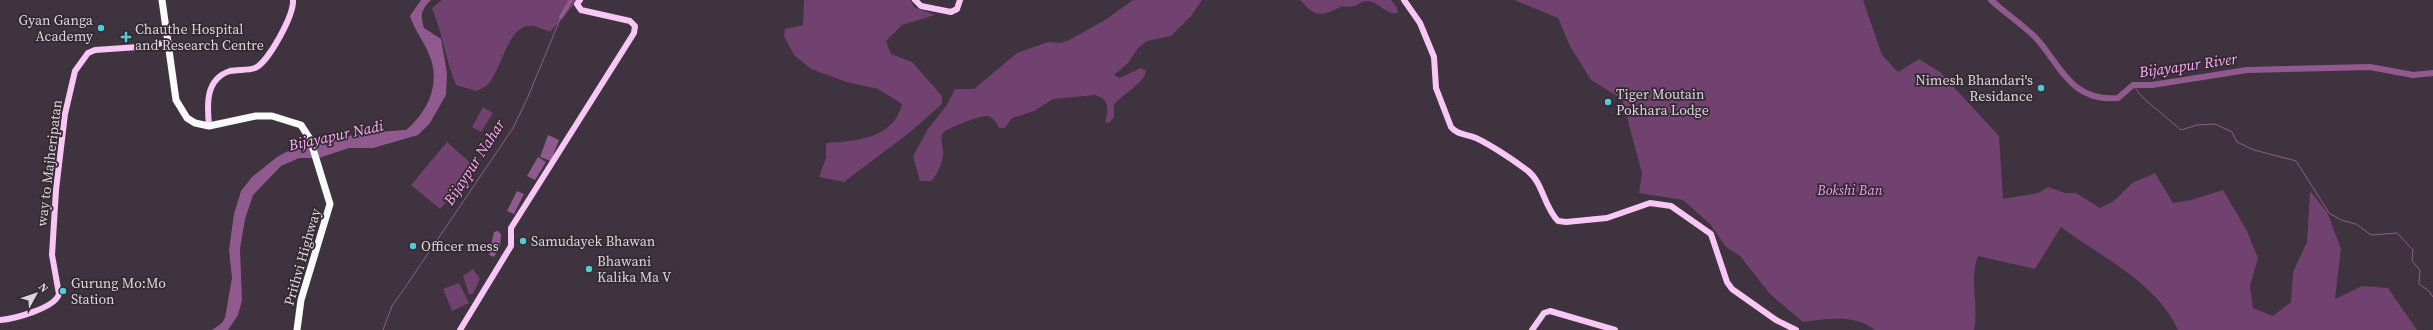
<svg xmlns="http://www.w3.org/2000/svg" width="2433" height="330" viewBox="0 0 2433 330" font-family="'Source Serif 4',serif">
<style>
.green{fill:#71416f}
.water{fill:#915a8f}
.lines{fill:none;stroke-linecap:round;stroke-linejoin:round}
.stream{stroke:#915a8f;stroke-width:1}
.canal{stroke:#915a8f;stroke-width:4}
.river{stroke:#915a8f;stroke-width:6}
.major{stroke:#f9c7f6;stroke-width:6}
.highway{stroke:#fafafa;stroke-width:7}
.poi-dot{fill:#51ccd5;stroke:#342933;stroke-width:1.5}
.labels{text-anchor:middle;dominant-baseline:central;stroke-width:3.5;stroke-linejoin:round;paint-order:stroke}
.poi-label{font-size:14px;fill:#dcd5db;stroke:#342933;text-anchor:start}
.street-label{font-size:14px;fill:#dcd5db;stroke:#342933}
.park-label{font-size:14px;font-style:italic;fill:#ed9fe9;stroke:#342933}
.water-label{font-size:15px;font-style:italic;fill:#fcadf8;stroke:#342933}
</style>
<rect width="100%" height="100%" fill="#3e333e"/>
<!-- green -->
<path class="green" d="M442 0H578L550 32C545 30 538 27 533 26 509 22 502 68 489 83 486 87 480 89 476 91L456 85C446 60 442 33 432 8Z
M804 0H911L914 7 935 15 902 25 886 41 891 54 912 62 942 96V104L909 133 844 182 819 177 826 158V143C855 141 894 139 902 104L878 89 847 82 811 69 794 55 784 36 785 29 803 25Z
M1133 0H1202L1191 16 1171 36 1147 41 1138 48 1128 63 1114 75 1119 78 1141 68 1146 71C1144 84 1123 93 1114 105V117L1110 122 1105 123C1108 110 1111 100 1095 95L1053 99 1034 111 1012 118 1005 128H999C997 123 993 116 986 116 980 116 946 128 943 133 939 139 944 147 943 154 943 162 937 176 931 181H920L913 156 928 129 947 105 955 89H974L1017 53 1048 42 1061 43 1073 38 1105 20Z
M1300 0H1391L1397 8 1398 13C1385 15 1378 1 1367 1 1362 1 1359 4 1355 6 1350 8 1344 5 1340 7 1321 17 1315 17 1300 0Z
M1514 0H1863L1882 55 1898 72 1919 59 1940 72 1999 136 2003 199 2038 193 2048 187 2065 193H2076L2100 208 2114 201 2132 183 2155 173 2173 203 2191 200 2223 190 2247 231 2258 258 2250 286 2253 308 2273 316 2291 302 2293 272 2307 242 2310 191 2327 212 2341 249 2335 299 2362 286 2388 288 2417 330H2178C2155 281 2102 258 2061 227L2035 269 1978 256C1969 278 1979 305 1974 330H1875C1854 314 1828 319 1803 322L1770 294 1740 256 1726 247 1710 224 1683 200 1639 193 1642 173 1622 99 1591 80 1570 46 1558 18Z
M483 107 493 113 481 132 472 127Z
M447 142 475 167 440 209 411 185Z
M473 269 480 279 473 294H469L463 276Z
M459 283 469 303 452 311 443 289Z"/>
<!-- water -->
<path class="water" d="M421 0H431C421 10 420 15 424 28L441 39 447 73 446 95 430 123 418 135 373 148H349L319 158H299L281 166 253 195 245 219 240 249 242 300 238 315 228 330H212L222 323 225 318 232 278 229 250 234 214 241 191 252 177 277 157 294 148 363 133 406 130C429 111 442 81 428 52 423 40 414 29 410 16Z
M548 135 559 140 551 161 540 157Z
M538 157 546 162 535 180 527 176Z
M517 191 524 194 514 214 507 211Z
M498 231 501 234 500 247 494 257 489 255 494 232Z"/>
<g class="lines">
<!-- stream -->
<path class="stream" d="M2133 85 2143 98 2181 130 2197 125 2215 124 2232 132 2237 142 2254 150 2296 161 2329 213 2341 220 2356 224 2371 235 2397 233 2413 250 2412 261 2420 270 2419 284 2429 291 2433 297
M383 330 392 306 402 292 513 128 527 99 561 17"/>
<!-- canal -->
<path class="canal" d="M561 17 571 0"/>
<!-- river -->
<path class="river" d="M1991 0C2005 13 2022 24 2036 38 2062 67 2071 102 2118 98L2133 85H2152L2247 70 2370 67 2413 75 2433 73"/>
<!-- major -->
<path class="major" d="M915 0 921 6 951 12 957 9 960 0
M1404 0 1420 23 1434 57 1436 88 1451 127C1457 135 1467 134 1476 138 1491 145 1515 161 1528 171 1543 183 1544 207 1558 221L1566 222 1607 218 1650 203 1671 206 1711 234 1727 282 1732 289 1776 320 1796 330
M209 126C207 105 205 79 230 71 238 69 247 71 255 68 268 63 294 15 293 0
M0 320C14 319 55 308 59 294L52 255 56 190 65 114 75 71 88 53 95 50 153 46 167 41
M460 330 511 246V228L634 33 635 26 630 21 581 10 577 4 580 0
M1532 330 1544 313 1550 311 1615 330"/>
<!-- highway -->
<path class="highway" d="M162 0 176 100 187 118 195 123 209 126 256 116H272L301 125 310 139 330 204 301 300 297 330"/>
</g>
<!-- markers -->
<g class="poi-dot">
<circle cx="101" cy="28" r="4"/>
<path d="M124 31h4v4h4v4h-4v4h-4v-4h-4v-4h4z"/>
<circle cx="2041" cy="88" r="4"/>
<circle cx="1608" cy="102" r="4"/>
<circle cx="523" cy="241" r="4"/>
<circle cx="413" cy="246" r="4"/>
<circle cx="589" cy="269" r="4"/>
<circle cx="63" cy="291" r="4"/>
</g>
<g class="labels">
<!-- poi labels -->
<g class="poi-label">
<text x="93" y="20" text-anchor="end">Gyan Ganga<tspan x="93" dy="16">Academy</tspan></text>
<text x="135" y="29">Chauthe Hospital<tspan x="135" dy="16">and Research Centre</tspan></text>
<text x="2033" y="80" text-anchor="end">Nimesh Bhandari's<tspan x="2033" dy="16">Residance</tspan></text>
<text x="1616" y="94">Tiger Moutain<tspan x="1616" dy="16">Pokhara Lodge</tspan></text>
<text x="531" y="241">Samudayek Bhawan</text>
<text x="421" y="246">Officer mess</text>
<text x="597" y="261">Bhawani<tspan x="597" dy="16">Kalika Ma V</tspan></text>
<text x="71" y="283">Gurung Mo:Mo<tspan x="71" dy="16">Station</tspan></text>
</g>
<!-- street labels -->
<g class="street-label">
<text transform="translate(49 163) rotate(-83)">way to Majheripatan</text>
<text transform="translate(302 257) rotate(-74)">Prithvi Highway</text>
</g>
<!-- park labels -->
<g class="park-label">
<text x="1850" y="190">Bokshi Ban</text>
</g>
<!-- water labels -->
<g class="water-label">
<text transform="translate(2188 65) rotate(-8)">Bijayapur River</text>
<text transform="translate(336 135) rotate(-12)">Bijayapur Nadi</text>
<text transform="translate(474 162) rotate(-57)">Bijaypur Nahar</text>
</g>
</g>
<!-- north arrow -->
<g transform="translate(36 294) rotate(50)" stroke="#342933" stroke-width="3" paint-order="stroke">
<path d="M0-3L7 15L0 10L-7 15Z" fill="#dcd5db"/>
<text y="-6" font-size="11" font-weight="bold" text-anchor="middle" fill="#dcd5db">N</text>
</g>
</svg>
